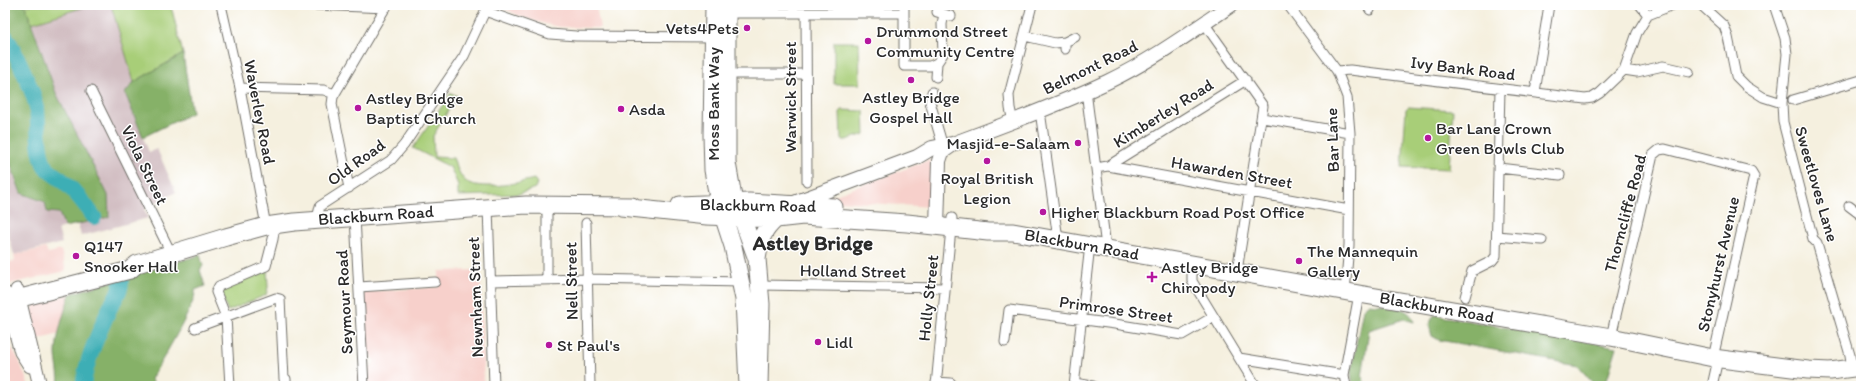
<svg xmlns="http://www.w3.org/2000/svg" width="1866" height="391" viewBox="0 0 1866 391" font-family="Itim,sans-serif">
<style>
.built{fill:#f7d0cb}
.industrial{fill:#d2bec2}
.green{fill:#a8ce78;stroke:#6a7c52}
.forest{fill:#86b168;stroke:#586e4a}
.lines{fill:none;stroke-linecap:round;stroke-linejoin:round}
.river{stroke:#3daeb5;stroke-width:16}
.street-casing{stroke:#72706a;stroke-width:11}
.secondary-casing{stroke:#72706a;stroke-width:15}
.primary-casing{stroke:#72706a;stroke-width:16}
.highway-casing{stroke:#72706a;stroke-width:19}
.street{stroke:#fff;stroke-width:9}
.secondary{stroke:#fff;stroke-width:13}
.primary{stroke:#fff;stroke-width:14}
.highway{stroke:#fff;stroke-width:17}
.poi-dot{fill:#b5179e;stroke:#fff;stroke-width:1.5}
.labels{text-anchor:middle;dominant-baseline:central;stroke-width:3;stroke-linejoin:round;paint-order:stroke}
.poi-label{font-size:17px;fill:#2b2b2b;stroke:#fff;text-anchor:start}
.street-label{font-size:17px;fill:#2b2b2b;stroke:#fff}
.district-label{font-size:21px;font-weight:bold;fill:#2b2b2b;stroke:#fff}
</style>
<rect width="100%" height="100%" fill="#fff"/>
<filter id="ink" filterUnits="userSpaceOnUse"><feTurbulence type="fractalNoise" baseFrequency=".025" numOctaves="2"/><feDisplacementMap in="SourceGraphic" scale="8" xChannelSelector="R" yChannelSelector="G"/><feConvolveMatrix kernelMatrix="1 2 1 2 8 2 1 2 1" color-interpolation-filters="sRGB"/></filter>
<filter id="wash" filterUnits="userSpaceOnUse"><feTurbulence type="fractalNoise" baseFrequency=".012" numOctaves="4" result="noise"/><feDisplacementMap in="SourceGraphic" scale="16" xChannelSelector="R" yChannelSelector="G"/><feGaussianBlur stdDeviation="0.9" result="paint"/><feColorMatrix in="noise" values="0 0 0 0 0 0 0 0 0 0 0 0 0 0 0 0 0 1.4 0 .05"/><feComposite in="paint" operator="in"/></filter>
<g filter="url(#wash)">
<rect width="100%" height="100%" fill="#f5f0df"/>
<!-- built -->
<path class="built" d="M501 5H596L600 28 560 27 546 24 524 18 505 9Z
M929 160 932 169 931 207 822 200Z
M46 248 48 253 61 250 66 271 5 285V263L15 261 14 255Z
M480 270 484 386H369L368 369 375 362 368 352 364 292 439 287V271Z
M70 294 59 334 37 340 31 317 34 305Z
M5 337 19 360 29 386H5Z"/>
<!-- industrial -->
<path class="industrial" d="M91 5H111L134 82 125 93 149 152 157 149 176 192 144 209 148 218 81 236 78 224 109 217 56 93 32 23Z
M5 149 21 193 45 203 47 212 59 213 65 227 58 229 62 243 14 255 5 223Z"/>
<!-- green -->
<path class="green" d="M25 5H91L32 23Z
M111 5H168L172 10 183 54 134 82Z
M834 42H859L860 84H834Z
M451 93 457 96 433 136 434 157 453 158C456 165 459 174 464 180 478 192 518 183 534 179L537 183 535 188 519 194 458 196V185L450 167 413 148Z
M1408 107 1453 110 1449 169 1402 167 1406 109Z
M842 110 864 111 865 134 846 140H841L840 112Z
M267 269 268 287 266 295 228 311 220 293 226 287Z"/>
<!-- forest -->
<path class="forest" d="M5 5H25L56 93 108 195 109 217 65 227 59 213 47 212 45 202 21 193 5 149Z
M183 54 192 113 143 137 125 93 134 82Z
M200 255 203 266 200 270 205 286 195 290C198 302 159 365 151 379L156 386H58C60 375 56 363 56 352 57 333 64 313 70 294Z
M1369 304C1385 306 1410 305 1414 322L1404 319 1369 330 1362 377 1366 386H1353L1351 372 1363 309Z
M1434 315 1617 347 1605 386H1592L1593 383 1577 365 1439 340 1432 336 1429 325Z"/>
<g class="lines">
<!-- river -->
<path class="river" d="M5 36C14 48 35 95 37 109 39 127 37 147 44 164 48 173 57 175 64 182 76 192 85 204 94 217
M83 386C86 360 98 335 108 312 112 302 122 291 121 280"/>
</g>
</g>
<g filter="url(#ink)">
<g class="lines">
<!-- street casing -->
<g class="street-casing">
<path id="street" d="M221 5 240 88 266 226
M316 5 386 8
M904 5V66H930L937 63
M1288 5 1337 71 1347 97 1350 133 1349 245 1345 292
M1367 5 1370 10
M1640 5 1648 15
M1701 5 1724 26 1728 37 1736 76 1746 86 1763 97 1782 103
M1774 5 1785 38 1787 54 1782 103 1783 122 1813 239 1817 243 1850 355 1852 369
M485 11 550 34 576 36 716 37
M937 12 951 16
M727 13H904
M806 13 807 181
M1204 23 1263 106 1237 271
M1025 36 1055 43 1065 42
M1065 49V42L1075 37
M1624 70 1637 72 1663 66 1689 72
M1337 71 1350 70 1585 99 1592 98 1600 93 1624 70 1637 33 1648 15 1673 5
M727 74H806
M936 77 937 63 943 54 942 24 944 14
M240 88 324 90 334 94
M91 91 171 253
M1086 91 1106 247
M932 92 930 102 944 150
M1535 92 1549 5
M1793 100 1861 80
M1040 111 1058 239
M1262 118 1350 133
M1013 122 1010 108 1009 95 1032 5
M1108 166 1349 210
M1096 168 1108 166 1246 80
M1499 168 1560 175
M349 188 332 104 333 97 387 5
M1849 206 1861 215
M488 207 494 386
M355 217 364 386
M317 219 320 206 391 160 404 145 464 56 488 5
M586 223 590 386
M1497 236 1542 240
M1192 263V281L1256 386
M547 279V205
M491 281 587 279 742 282
M760 285 945 288
M359 287 435 282
M1465 297 1472 271 1492 261 1496 256 1500 89
M195 328 276 298 280 299 284 379H286V386
M1611 337 1653 155 1659 150 1665 149 1751 171 1754 176 1713 358
M1005 342 1009 310 1115 324 1182 335 1213 317
M1239 358 1344 375
M936 382 951 383
M1074 383 1093 386
M230 386 226 317 216 292 219 286 266 266 273 239 275 225
M936 386 952 218
M1074 386 1090 245
M1346 386 1344 375 1359 294
M1712 386 1718 359"/>
</g>
<!-- secondary casing -->
<g class="secondary-casing">
<path id="secondary" d="M17 290 40 386
M5 293 21 352 30 366"/>
</g>
<!-- primary casing -->
<g class="primary-casing">
<path id="primary" d="M794 203 917 157 932 148 952 144
M937 226 939 161 942 152 955 143C1006 124 1058 105 1107 82 1151 61 1191 32 1231 5"/>
</g>
<!-- highway casing -->
<g class="highway-casing">
<path id="highway" d="M714 5 712 135 713 170 719 203 733 246 744 299 748 386
M727 5V163L734 203 742 218 757 259 761 304 759 386
M680 205 749 202 834 207
M621 207 707 216 776 219 803 216 907 223 988 232H1013L1359 294 1611 337 1713 358 1808 370 1830 371 1861 367
M757 259C760 241 761 232 776 219
M5 302 130 270 137 264 226 237 266 226 294 222 526 205 632 206"/>
</g>
<!-- street -->
<use href="#street" class="street"/>
<!-- secondary -->
<use href="#secondary" class="secondary"/>
<!-- primary -->
<use href="#primary" class="primary"/>
<!-- highway -->
<use href="#highway" class="highway"/>
</g>
</g>
<!-- markers -->
<g class="poi-dot">
<circle cx="747" cy="28" r="4"/>
<circle cx="868" cy="41" r="4"/>
<circle cx="911" cy="80" r="4"/>
<circle cx="358" cy="108" r="4"/>
<circle cx="621" cy="109" r="4"/>
<circle cx="1428" cy="138" r="4"/>
<circle cx="1078" cy="143" r="4"/>
<circle cx="987" cy="161" r="4"/>
<circle cx="1043" cy="212" r="4"/>
<circle cx="76" cy="256" r="4"/>
<circle cx="1299" cy="261" r="4"/>
<path d="M1150 271h4v4h4v4h-4v4h-4v-4h-4v-4h4z"/>
<circle cx="818" cy="342" r="4"/>
<circle cx="549" cy="345" r="4"/>
</g>
<g class="labels">
<!-- poi labels -->
<g class="poi-label">
<text x="739" y="28" text-anchor="end">Vets4Pets</text>
<text x="876" y="31">Drummond Street<tspan x="876" dy="20">Community Centre</tspan></text>
<text x="911" y="97" text-anchor="middle">Astley Bridge<tspan x="911" dy="20">Gospel Hall</tspan></text>
<text x="366" y="98">Astley Bridge<tspan x="366" dy="20">Baptist Church</tspan></text>
<text x="629" y="109">Asda</text>
<text x="1436" y="128">Bar Lane Crown<tspan x="1436" dy="20">Green Bowls Club</tspan></text>
<text x="1070" y="143" text-anchor="end">Masjid-e-Salaam</text>
<text x="987" y="178" text-anchor="middle">Royal British<tspan x="987" dy="20">Legion</tspan></text>
<text x="1051" y="212">Higher Blackburn Road Post Office</text>
<text x="84" y="246">Q147<tspan x="84" dy="20">Snooker Hall</tspan></text>
<text x="1307" y="251">The Mannequin<tspan x="1307" dy="20">Gallery</tspan></text>
<text x="1161" y="267">Astley Bridge<tspan x="1161" dy="20">Chiropody</tspan></text>
<text x="826" y="342">Lidl</text>
<text x="557" y="345">St Paul's</text>
</g>
<!-- street labels -->
<g class="street-label">
<text transform="translate(1090 67) rotate(-26)">Belmont Road</text>
<text transform="translate(1463 68) rotate(7)">Ivy Bank Road</text>
<text transform="translate(790 97) rotate(-90)">Warwick Street</text>
<text transform="translate(713 104) rotate(-90)">Moss Bank Way</text>
<text transform="translate(260 112) rotate(79)">Waverley Road</text>
<text transform="translate(1163 113) rotate(-32)">Kimberley Road</text>
<text transform="translate(1332 140) rotate(-92)">Bar Lane</text>
<text transform="translate(356 162) rotate(-36)">Old Road</text>
<text transform="translate(145 165) rotate(64)">Viola Street</text>
<text transform="translate(1232 172) rotate(10)">Hawarden Street</text>
<text transform="translate(1817 184) rotate(74)">Sweetloves Lane</text>
<text transform="translate(758 205) rotate(1)">Blackburn Road</text>
<text transform="translate(1625 213) rotate(-75)">Thorncliffe Road</text>
<text transform="translate(376 215) rotate(-4)">Blackburn Road</text>
<text transform="translate(1082 244) rotate(10)">Blackburn Road</text>
<text transform="translate(1718 264) rotate(-77)">Stonyhurst Avenue</text>
<text transform="translate(853 271) rotate(1)">Holland Street</text>
<text transform="translate(571 281) rotate(-91)">Nell Street</text>
<text transform="translate(475 297) rotate(-92)">Newnham Street</text>
<text transform="translate(928 298) rotate(-84)">Holly Street</text>
<text transform="translate(344 302) rotate(-93)">Seymour Road</text>
<text transform="translate(1437 307) rotate(10)">Blackburn Road</text>
<text transform="translate(1116 309) rotate(8)">Primrose Street</text>
</g>
<!-- district labels -->
<g class="district-label">
<text x="813" y="242">Astley Bridge</text>
</g>
</g>
<!-- margin -->
<rect width="1866" height="391" fill="none" stroke="#fff" stroke-width="20"/>
</svg>
